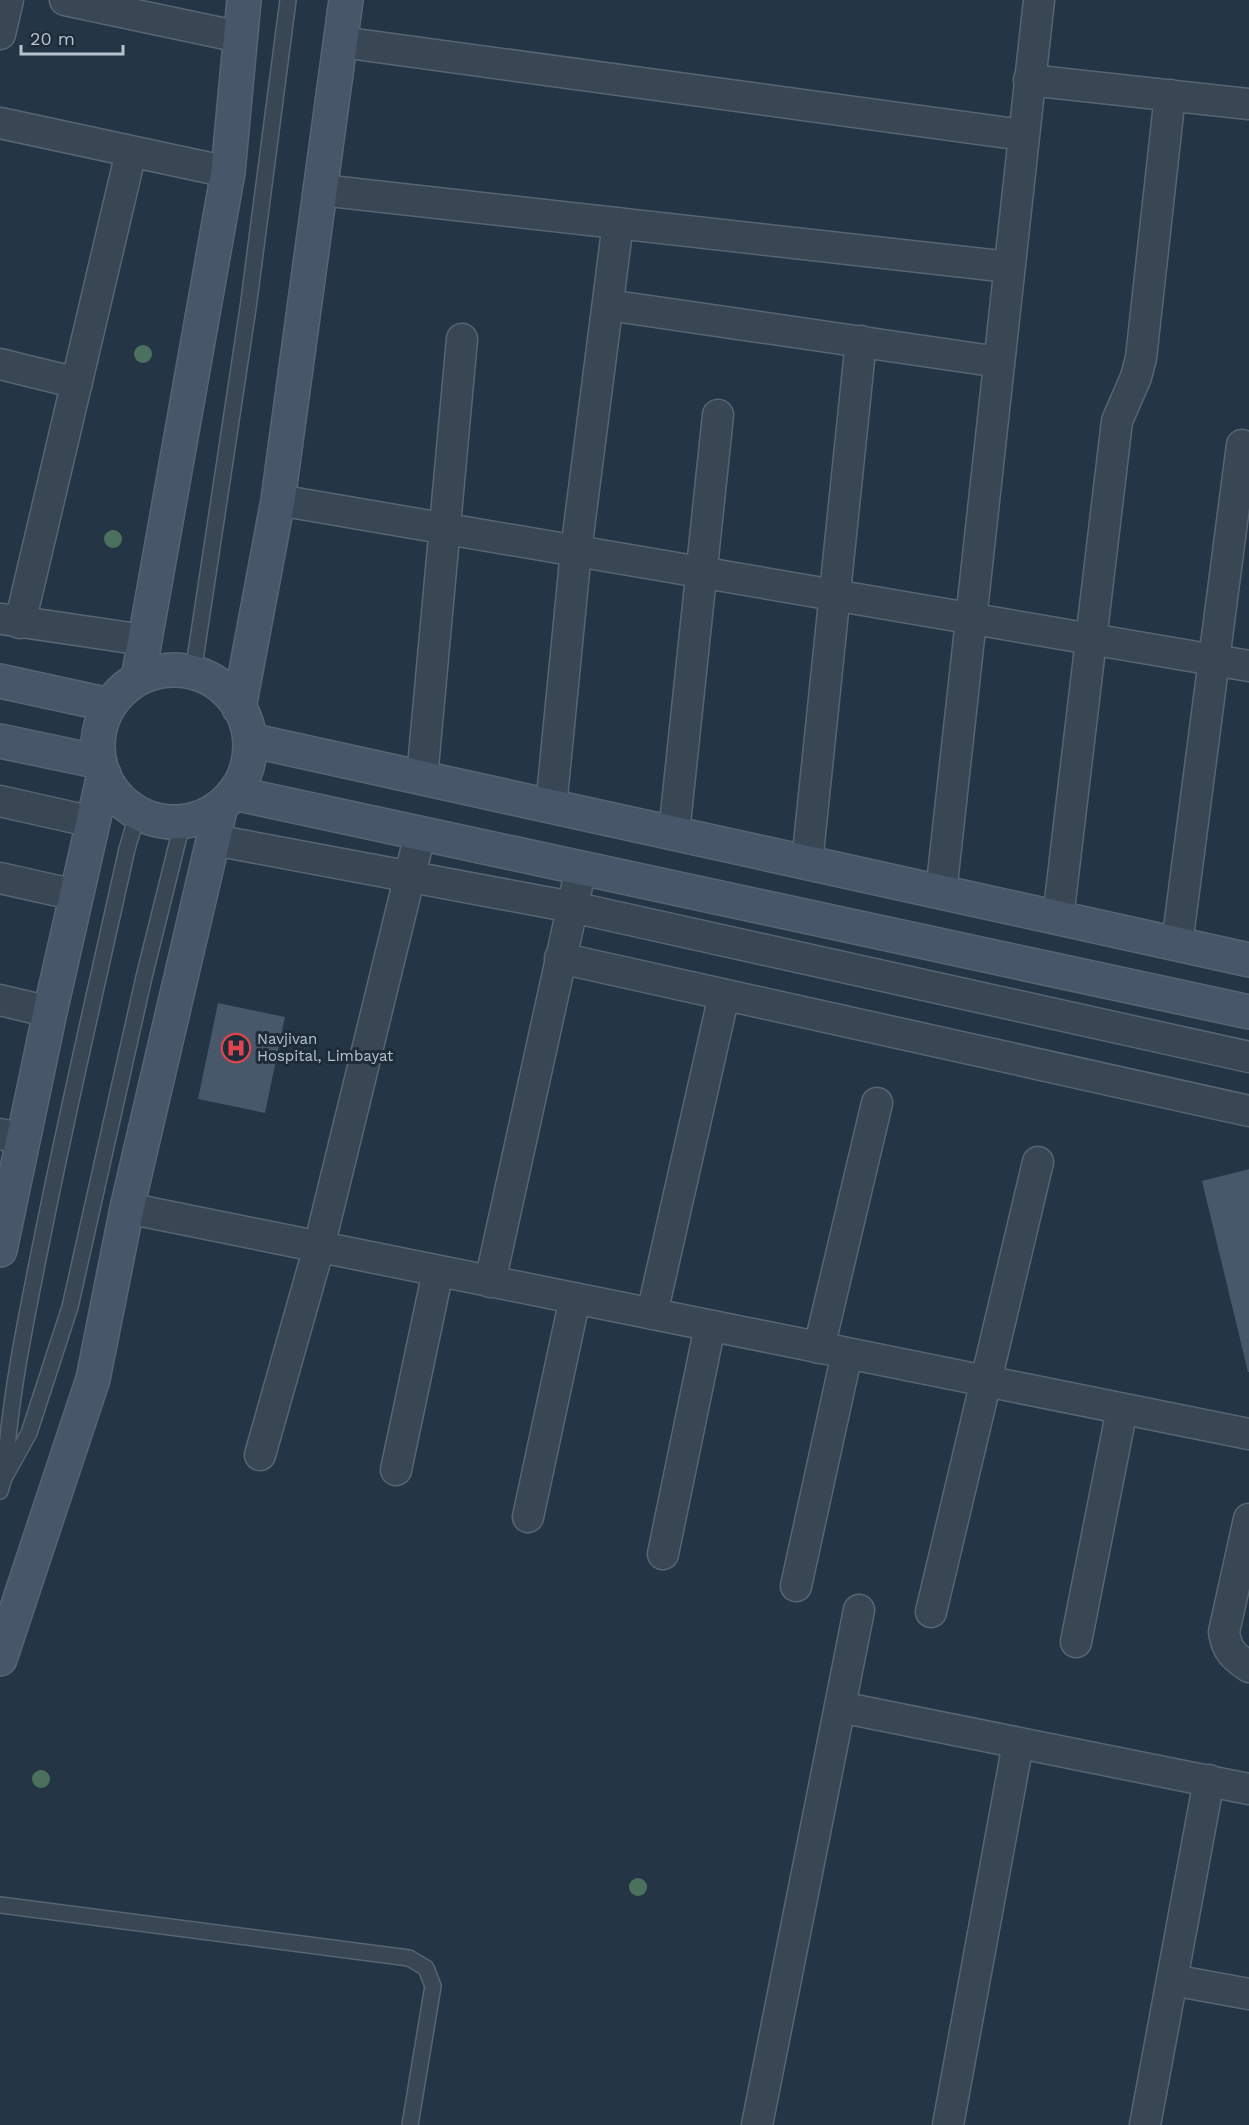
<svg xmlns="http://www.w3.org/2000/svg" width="1249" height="2125" viewBox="0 0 1249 2125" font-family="'Work Sans',sans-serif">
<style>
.building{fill:#465869}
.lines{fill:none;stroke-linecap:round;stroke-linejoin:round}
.lane-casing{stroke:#576572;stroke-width:18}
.street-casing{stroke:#576572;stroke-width:33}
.secondary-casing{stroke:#576572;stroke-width:36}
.lane{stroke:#394754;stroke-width:15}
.street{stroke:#394754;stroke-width:30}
.secondary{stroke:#475668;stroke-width:33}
.tree{fill:#4b715e}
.labels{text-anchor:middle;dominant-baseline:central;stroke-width:6;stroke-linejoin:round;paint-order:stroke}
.poi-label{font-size:15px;fill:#b6c2ce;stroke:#1e2c3a;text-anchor:start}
</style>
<rect width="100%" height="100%" fill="#243645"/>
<!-- building -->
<path class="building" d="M218 1003 285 1017 265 1113 198 1099Z
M1249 1169V1372H1248L1202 1181Z"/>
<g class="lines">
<!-- lane casing -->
<g class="lane-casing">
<path id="lane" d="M193 673 248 308 288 0
M5 1472C10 1396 26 1319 41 1244 67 1112 98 980 127 849L138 812
M0 1491 4 1478 29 1433 70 1307 144 977 183 820
M0 1905 409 1958 426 1968 433 1986 410 2125"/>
</g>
<!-- street casing -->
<g class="street-casing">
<path id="street" d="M65 0 240 37
M0 34 8 0
M341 42 1023 135
M1029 80 1249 104
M0 123 228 172
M321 190 1009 267
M608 305 999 362
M0 364 77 383
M278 500 1249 666
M2 619 144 640
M20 623 131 152
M422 778 462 339
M0 801 93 822
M551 807 576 551 618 223
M674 833 718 415
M214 840 572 907 1249 1057
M807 863 861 341
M0 878 76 895
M941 893 1039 0
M1058 918 1117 421 1136 377 1141 358 1170 95
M1177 944 1242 445
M560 958 1249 1111
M0 1000 50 1012
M0 1134 23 1139
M127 1208 1249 1434
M490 1282 581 868
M652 1314 724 995
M819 1348 877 1103
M260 1455 319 1247 420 834
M396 1470 438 1271
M528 1517 575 1298
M1249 1519 1224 1632C1227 1651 1233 1656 1249 1667
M663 1554 710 1326
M796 1586 847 1353
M931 1612 1038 1162
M1076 1642 1122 1409
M840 1707 1249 1789
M1172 1980 1249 1994
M757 2125 859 1610
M948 2125 1018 1743
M1145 2125 1209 1780"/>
</g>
<!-- secondary casing -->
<g class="secondary-casing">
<path id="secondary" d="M98 746a76 76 0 1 1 152 0a76 76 0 1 1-152 0Z
M138 679 228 172 244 0
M0 681 110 705
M239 708 278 500 346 0
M250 740 1249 960
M0 741 100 762
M234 793 1249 1012
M0 1250 50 1012 104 774
M0 1659 93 1379 127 1208 221 806"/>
</g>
<!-- lane -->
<use href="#lane" class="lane"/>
<!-- street -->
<use href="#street" class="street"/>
<!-- secondary -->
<use href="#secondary" class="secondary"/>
</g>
<!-- trees -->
<g class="tree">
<circle cx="143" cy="354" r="9"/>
<circle cx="113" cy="539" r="9"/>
<circle cx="41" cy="1779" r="9"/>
<circle cx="638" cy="1887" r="9"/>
</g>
<!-- icons -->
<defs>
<g id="hospital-ring" transform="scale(1.5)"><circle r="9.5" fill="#1e2c3a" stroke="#e0444e" stroke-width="1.5"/><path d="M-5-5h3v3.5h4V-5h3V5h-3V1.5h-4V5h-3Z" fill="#e0444e"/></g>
</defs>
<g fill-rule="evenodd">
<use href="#hospital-ring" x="236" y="1048"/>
</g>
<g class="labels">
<!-- poi labels -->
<g class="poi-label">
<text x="257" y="1039">Navjivan<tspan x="257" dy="17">Hospital, Limbayat</tspan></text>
</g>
</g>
<!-- scale -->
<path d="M21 45v9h102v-9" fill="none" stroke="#b6c2ce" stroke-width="3"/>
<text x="30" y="45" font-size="18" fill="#b6c2ce" stroke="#1e2c3a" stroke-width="4.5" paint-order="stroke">20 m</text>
</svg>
